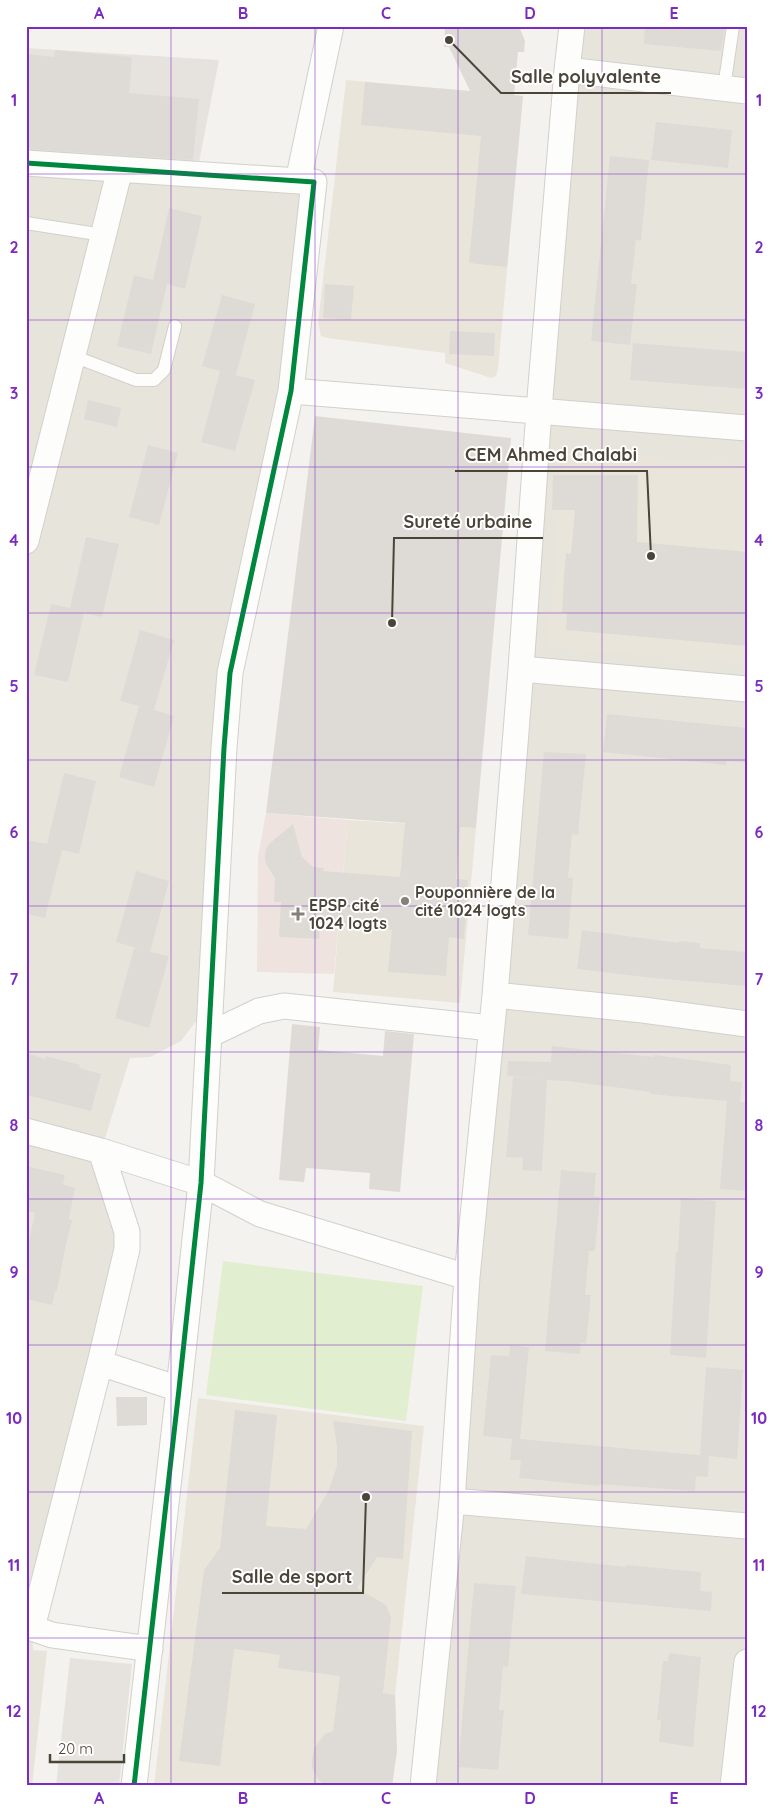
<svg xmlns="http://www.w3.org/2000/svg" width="773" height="1812" viewBox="0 0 773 1812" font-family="Quicksand,sans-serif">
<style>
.residential{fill:#e7e4dc}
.education{fill:#eae5da}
.medical{fill:#eee3df}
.garden{fill:#e1eecf}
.parking{fill:#e6e3df}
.building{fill:#dedbd6}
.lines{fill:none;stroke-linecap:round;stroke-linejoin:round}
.lane-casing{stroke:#d2d0cb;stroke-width:14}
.street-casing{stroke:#d2d0cb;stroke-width:27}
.lane{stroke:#fdfdfc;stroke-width:12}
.street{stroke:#fdfdfc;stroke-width:25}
.cycleway-casing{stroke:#fff;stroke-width:8}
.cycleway{stroke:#00873e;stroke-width:5}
.grid{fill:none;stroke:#7b2cbf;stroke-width:1;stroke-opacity:0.55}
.poi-dot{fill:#868178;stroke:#fff;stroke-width:2}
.labels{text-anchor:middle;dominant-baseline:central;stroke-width:4;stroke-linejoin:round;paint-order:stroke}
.poi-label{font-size:16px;font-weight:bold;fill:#4b4439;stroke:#fff;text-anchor:start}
.leader{fill:none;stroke:#4b4439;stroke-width:2}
.callout-dot{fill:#4b4439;stroke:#fff;stroke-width:2}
.callout-label{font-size:18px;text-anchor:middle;font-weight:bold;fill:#4b4439;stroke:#fff;stroke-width:4;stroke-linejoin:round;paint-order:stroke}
.neatline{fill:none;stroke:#7b2cbf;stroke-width:2}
.grid-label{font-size:16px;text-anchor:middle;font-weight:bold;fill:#7b2cbf}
</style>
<rect width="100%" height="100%" fill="#f4f2ee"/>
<!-- residential -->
<path class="residential" d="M572 26H747V1662L733 1786H423Z
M26 163 314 182 250 581 210 1003 181 1041 150 1057 130 1058 101 1151 127 1232 32 1628 33 1650 47 1651 32 1786H26Z"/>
<!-- education -->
<path class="education" d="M346 80 523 96 498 369 496 376 491 378 445 363V353L327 338 321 336 318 323Z
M564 450 747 465V664L548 647Z
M348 820 476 828 460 1003 333 992Z
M198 1398 424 1426 395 1695 397 1751 392 1786H154Z"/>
<!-- medical -->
<path class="medical" d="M266 813 348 820 334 974 257 972 258 856Z"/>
<!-- garden -->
<path class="garden" d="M223 1261 423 1286 406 1421 206 1395Z"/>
<!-- parking -->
<path class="parking" d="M26 48 219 60 199 162 26 151Z
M70 1658 132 1664 119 1786H56Z"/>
<!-- building -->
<path class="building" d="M445 26H519L525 41 524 52H518L514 95 523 96 507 267 469 263 481 136 361 125 365 82 470 91 449 47H444Z
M645 26H725L721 51 644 44Z
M55 50 132 57 129 93 199 99 193 160 26 149V54L54 57Z
M656 122 732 130 728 168 651 160Z
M610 156 649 160 641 241 636 240 631 284H637L630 345 591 341Z
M169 208 202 216 185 289 167 284 151 354 117 346 134 275 153 280Z
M325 284 354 286 351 320 323 318Z
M222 295 255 304 236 375 255 380 235 451 201 442 220 371 202 366Z
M450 331 495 333 494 356 449 354Z
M633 343 747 352V389L630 380Z
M88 400 121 408 117 427 84 419Z
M315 416 511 438 476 828 460 827 456 879 468 880 464 939 449 937 446 976 388 972 392 930 320 925 319 939 279 937 281 902H274L275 878 266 864 265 857 266 849 270 843 293 824 302 857 313 867 324 868 323 871 400 877 405 823 266 813Z
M148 445 178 453 159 525 129 517Z
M553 475H638L637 542 747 552V646L566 630 567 613H562L564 577 566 553 571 554 575 510H552Z
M86 537 119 544 102 617 84 613 68 682 34 675 51 604 70 608Z
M140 630 174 640 154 710 151 709 174 716 154 787 119 777 139 706 120 701Z
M607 714 747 728V763L727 761 726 765 603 752Z
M544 752 586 754 578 835 572 834 568 878H573L568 939 528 935Z
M64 773 96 781 79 854 62 850 45 918 26 914V840L47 844Z
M136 871 169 881 150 952 169 956 149 1028 115 1018 134 948 140 949 116 942Z
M582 930 679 943V941L700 943V948L747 952V986L653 978 577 969Z
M292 1024 320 1027 318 1050 383 1056 385 1031 414 1034 400 1192 369 1189 370 1173 306 1168 304 1182 279 1180Z
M552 1046 654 1057V1055L731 1065 730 1081 742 1082 740 1102H747V1191L720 1189 727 1101 650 1094 651 1092 568 1081 547 1080 542 1171 522 1170 523 1158 506 1157 513 1077 547 1080 507 1076 508 1061 551 1062Z
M26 1053 45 1059 46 1056 80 1065 79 1068 101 1074 91 1111 26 1095Z
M26 1166 65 1175 63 1184 75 1188 69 1219 72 1220 65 1249 57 1291H55L52 1305 26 1299V1256L35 1213 26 1211Z
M561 1170 596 1173 594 1196 600 1197 595 1251H589L585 1295H591L586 1344 581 1343 580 1354 545 1351Z
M681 1198 716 1201 706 1358 670 1355 676 1252H678Z
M510 1345 529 1347 520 1439 709 1456 708 1477 696 1476 695 1491 599 1484V1486L519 1478 521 1460H510L512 1439 483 1436 491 1355 509 1356Z
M706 1367 743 1370 737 1459 700 1455Z
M116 1397H147V1425L117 1426Z
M235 1410 277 1415 266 1526 306 1529 329 1490 337 1466V1447L333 1421 412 1431 403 1559 377 1557 357 1588 386 1605 391 1617 383 1693 395 1695 397 1751 392 1786H325L317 1778 312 1768V1759L314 1748 325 1734 333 1731 340 1676 278 1668 280 1655 234 1649 220 1766 179 1761 204 1570 220 1548Z
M526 1556 626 1567V1565L701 1572 700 1591 712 1592 711 1611 521 1594Z
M474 1583 516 1586 508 1667 503 1666 499 1710H504L498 1770 458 1767Z
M669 1653 701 1657 693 1747 659 1742 661 1720H657L663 1661H668Z"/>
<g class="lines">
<!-- lane casing -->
<g class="lane-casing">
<path id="lane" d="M724 88 733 26
M26 223 103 235
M73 356 136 380H154L164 370 175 326"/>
</g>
<!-- street casing -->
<g class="street-casing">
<path id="street" d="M572 26 567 70 539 410 521 669 747 689
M567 70 747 91
M26 163 314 182 291 391 230 673 224 748 201 1183 179 1389 134 1786
M298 181 331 26
M291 391 747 428
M26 541 120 169
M495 995 643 1010 747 1024
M209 1035 259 1011 284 1006 491 1028
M26 1131 101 1151 127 1232V1249L100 1363 32 1628
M101 1151 201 1183 260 1214 467 1277 452 1501 423 1786
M467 1277 495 995 521 669
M100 1363 179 1389
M452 1501 747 1526
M26 1626 52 1635 150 1649
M733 1786 747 1662"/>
</g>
<!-- lane -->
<use href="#lane" class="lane"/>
<!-- street -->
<use href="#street" class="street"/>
<!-- cycleway casing -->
<g class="cycleway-casing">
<path id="cycleway" d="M26 163 314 182 291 391 230 673 224 748 201 1183 179 1389 134 1786"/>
</g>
<!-- cycleway -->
<use href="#cycleway" class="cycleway"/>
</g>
<!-- grid -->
<path class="grid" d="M171 26V1786M315 26V1786M458 26V1786M602 26V1786M26 174H747M26 320H747M26 467H747M26 613H747M26 760H747M26 906H747M26 1052H747M26 1199H747M26 1345H747M26 1492H747M26 1638H747"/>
<!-- markers -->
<g class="poi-dot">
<circle cx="405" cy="901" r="5"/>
<path d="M295.5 906.5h5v5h5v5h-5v5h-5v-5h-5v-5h5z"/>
</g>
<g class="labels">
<!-- poi labels -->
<g class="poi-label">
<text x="415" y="892">Pouponnière de la<tspan x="415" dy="18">cité 1024 logts</tspan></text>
<text x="309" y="905">EPSP cité<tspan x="309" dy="18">1024 logts</tspan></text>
</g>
</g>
<!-- callouts -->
<path class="leader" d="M449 40L501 93H671M651 556L647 471H455M392 623L394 538H543M366 1497L363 1593H222"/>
<g class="callout-dot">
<circle cx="449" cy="40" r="5"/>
<circle cx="651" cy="556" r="5"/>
<circle cx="392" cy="623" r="5"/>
<circle cx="366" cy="1497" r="5"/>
</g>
<g class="callout-label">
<text x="586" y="83">Salle polyvalente</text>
<text x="551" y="461">CEM Ahmed Chalabi</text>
<text x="468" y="528">Sureté urbaine</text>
<text x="292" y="1583">Salle de sport</text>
</g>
<!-- border -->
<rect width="773" height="1812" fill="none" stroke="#ffffff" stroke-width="55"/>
<!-- scale -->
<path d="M50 1754v8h74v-8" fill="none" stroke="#4b4439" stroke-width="2.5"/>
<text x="58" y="1754" font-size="15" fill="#4b4439" stroke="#ffffff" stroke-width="4" paint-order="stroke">20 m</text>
<rect x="28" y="28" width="718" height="1756" class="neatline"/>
<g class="grid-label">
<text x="99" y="19">A</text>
<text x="243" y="19">B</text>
<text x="386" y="19">C</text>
<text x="530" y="19">D</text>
<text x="674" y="19">E</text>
<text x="14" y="106">1</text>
<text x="759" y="106">1</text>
<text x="14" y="253">2</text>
<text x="759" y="253">2</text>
<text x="14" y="399">3</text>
<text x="759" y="399">3</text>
<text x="14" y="546">4</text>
<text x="759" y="546">4</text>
<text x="14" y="692">5</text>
<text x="759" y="692">5</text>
<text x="14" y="838">6</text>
<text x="759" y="838">6</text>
<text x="14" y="985">7</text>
<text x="759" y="985">7</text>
<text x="14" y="1131">8</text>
<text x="759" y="1131">8</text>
<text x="14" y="1278">9</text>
<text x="759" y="1278">9</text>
<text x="14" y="1424">10</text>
<text x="759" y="1424">10</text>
<text x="14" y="1571">11</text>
<text x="759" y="1571">11</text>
<text x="14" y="1717">12</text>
<text x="759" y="1717">12</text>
<text x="99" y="1804">A</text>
<text x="243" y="1804">B</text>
<text x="386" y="1804">C</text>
<text x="530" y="1804">D</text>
<text x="674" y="1804">E</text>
</g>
</svg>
